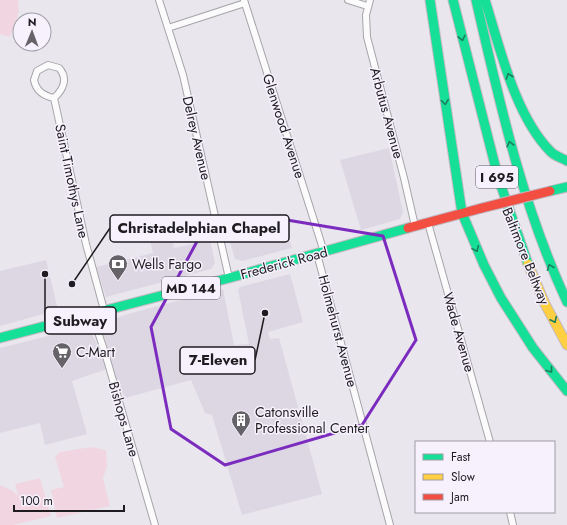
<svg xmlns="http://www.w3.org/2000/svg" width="567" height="525" viewBox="0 0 567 525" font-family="Jost,sans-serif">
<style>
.built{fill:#ddd7e4}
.green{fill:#f1d6e1}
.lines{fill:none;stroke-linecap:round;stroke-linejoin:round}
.street-casing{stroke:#a6a4a9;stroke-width:8}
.fast-casing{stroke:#c1b8c3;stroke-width:11}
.slow-casing{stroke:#c1b8c3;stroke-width:11}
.jam-casing{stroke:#c1b8c3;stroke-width:11}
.street{stroke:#fcfbfc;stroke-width:6}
.fast{stroke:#16e098;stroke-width:9}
.slow{stroke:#ffcf43;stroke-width:9}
.jam{stroke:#f24e42;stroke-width:9}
.jam-bridge-casing{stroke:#c1b8c3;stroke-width:11;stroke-linecap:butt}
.jam-bridge{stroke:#f24e42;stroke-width:9}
.oneway{stroke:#1a7e5c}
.marked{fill:none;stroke:#7b2cbf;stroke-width:3;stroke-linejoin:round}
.labels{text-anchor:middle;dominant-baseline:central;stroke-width:3;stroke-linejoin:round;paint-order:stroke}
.shield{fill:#f6f1fd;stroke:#5f5c62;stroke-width:1}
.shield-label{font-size:13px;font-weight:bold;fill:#1e1c20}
.street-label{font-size:14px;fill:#1e1c20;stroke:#f6f1fd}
.poi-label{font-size:14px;fill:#1e1c20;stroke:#f6f1fd;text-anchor:start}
.leader{fill:none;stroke:#1e1c20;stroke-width:1.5}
.callout-dot{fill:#1e1c20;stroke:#f6f1fd;stroke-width:1.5}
.callout{fill:#f6f1fd;stroke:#1e1c20;stroke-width:1.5}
.callout-label{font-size:15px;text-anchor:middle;font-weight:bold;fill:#1e1c20}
</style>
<rect width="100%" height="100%" fill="#e9e6ed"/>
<!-- built -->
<path class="built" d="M389 148 403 212 400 219 361 230 340 160Z
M282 213 292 248 242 261 235 259 226 228Z
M169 222 174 248 210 240 215 263 211 269 106 297 96 267 153 253 147 226Z
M46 260 58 310 0 326V271Z
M290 274 303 322 268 332 270 339 279 338 322 494 242 515 212 415 205 413 191 380 125 398 119 385 118 386 100 323 135 312 223 289 234 345 249 344 238 290 240 287Z
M88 326 101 353 107 369 72 381 87 434 45 445 40 423 0 433V348Z"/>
<!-- green -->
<path class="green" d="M0 0H18L19 12 10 37 0 34Z
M91 447 106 450 107 467 103 478 110 506 57 518 51 490 64 487 55 457 60 452Z
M40 478 51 516 13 525H0V485L11 490 18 496 15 484Z"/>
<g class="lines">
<!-- street casing -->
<g class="street-casing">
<path id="street" d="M159 0 183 75 229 278
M244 0 324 252
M348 0 367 6
M370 0 366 15 367 37 404 178 415 226
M168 28 245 3
M54 98C44 96 36 91 34 80L37 71 48 65 59 68C68 78 64 89 54 98L86 244 104 310
M428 223 490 442
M317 254 390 525
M92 314 105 353 155 525
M510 512 513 525"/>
</g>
<!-- fast casing -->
<g class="fast-casing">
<path id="fast" d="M430 0 462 213 484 265 501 298 533 348 567 391
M453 0 498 177 528 264
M476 0C500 104 522 205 567 302
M485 0C500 48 515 116 551 152 555 156 562 158 567 161
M550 191 567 187
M0 338 229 278 408 228"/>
</g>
<!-- slow casing -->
<g class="slow-casing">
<path id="slow" d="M528 264 545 304 567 345"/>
</g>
<!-- jam casing -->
<g class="jam-casing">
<path id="jam" d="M408 228 482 208"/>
</g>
<!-- street -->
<use href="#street" class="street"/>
<!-- fast -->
<use href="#fast" class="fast"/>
<!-- slow -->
<use href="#slow" class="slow"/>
<!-- jam -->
<use href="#jam" class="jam"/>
<!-- jam-bridge casing -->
<g class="jam-bridge-casing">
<path id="jam-bridge" d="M482 208 550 191"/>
</g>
<!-- jam-bridge -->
<use href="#jam-bridge" class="jam-bridge"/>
</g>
<!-- one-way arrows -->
<defs><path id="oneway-chevron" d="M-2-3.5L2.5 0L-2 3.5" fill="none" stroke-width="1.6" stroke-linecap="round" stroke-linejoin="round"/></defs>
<g class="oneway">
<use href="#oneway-chevron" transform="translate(462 38) rotate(77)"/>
<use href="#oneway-chevron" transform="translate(509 76) rotate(-109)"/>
<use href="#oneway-chevron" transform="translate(445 102) rotate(82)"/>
<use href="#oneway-chevron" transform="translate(510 144) rotate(-104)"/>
<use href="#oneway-chevron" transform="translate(476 249) rotate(66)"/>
<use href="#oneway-chevron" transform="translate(550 267) rotate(-112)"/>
<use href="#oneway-chevron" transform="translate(554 320) rotate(64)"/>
<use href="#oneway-chevron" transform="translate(550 370) rotate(52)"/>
</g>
<!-- marked area -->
<path class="marked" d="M281 219 383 236 416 340 362 425 225 465 171 429 151 327 201 234Z"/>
<!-- icons -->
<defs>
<g id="bank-pin" transform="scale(1)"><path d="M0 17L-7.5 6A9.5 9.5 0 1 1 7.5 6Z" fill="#656368" stroke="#f6f1fd"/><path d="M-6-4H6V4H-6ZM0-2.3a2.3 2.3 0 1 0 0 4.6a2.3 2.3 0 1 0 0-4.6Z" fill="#fff"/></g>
<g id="supermarket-pin" transform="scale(1)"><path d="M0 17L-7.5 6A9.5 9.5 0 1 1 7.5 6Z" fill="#656368" stroke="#f6f1fd"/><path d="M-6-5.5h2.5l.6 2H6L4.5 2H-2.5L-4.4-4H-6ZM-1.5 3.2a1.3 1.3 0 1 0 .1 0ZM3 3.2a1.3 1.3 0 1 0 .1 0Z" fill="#fff"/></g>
<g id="building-pin" transform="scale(1)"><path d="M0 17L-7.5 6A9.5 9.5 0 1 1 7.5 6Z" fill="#656368" stroke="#f6f1fd"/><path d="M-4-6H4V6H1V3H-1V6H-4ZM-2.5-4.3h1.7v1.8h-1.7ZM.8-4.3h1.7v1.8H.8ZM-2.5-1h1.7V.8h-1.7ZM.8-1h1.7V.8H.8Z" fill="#fff"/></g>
</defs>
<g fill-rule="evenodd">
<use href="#bank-pin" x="118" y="264"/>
<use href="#supermarket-pin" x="62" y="352"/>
<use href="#building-pin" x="241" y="420"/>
</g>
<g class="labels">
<!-- shield labels -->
<g class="shield">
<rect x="476" y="166" width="42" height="22" rx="3"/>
<rect x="162" y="277" width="58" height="22" rx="3"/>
</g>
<g class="shield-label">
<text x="497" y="177">I 695</text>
<text x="191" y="288">MD 144</text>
</g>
<!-- street labels -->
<g class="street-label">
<text transform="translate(387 113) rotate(75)">Arbutus Avenue</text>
<text transform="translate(284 126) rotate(72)">Glenwood Avenue</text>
<text transform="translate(197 138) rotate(77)">Delrey Avenue</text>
<text transform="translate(72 181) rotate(78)">Saint Timothys Lane</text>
<text transform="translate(526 256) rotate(68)">Baltimore Beltway</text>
<text transform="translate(284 263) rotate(-15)">Frederick Road</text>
<text transform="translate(338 331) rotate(75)">Holmehurst Avenue</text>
<text transform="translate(459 332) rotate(74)">Wade Avenue</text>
<text transform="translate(124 419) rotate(74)">Bishops Lane</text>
</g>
<!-- poi labels -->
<g class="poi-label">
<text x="132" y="264">Wells Fargo</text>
<text x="76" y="352">C-Mart</text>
<text x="255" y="412">Catonsville<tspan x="255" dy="16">Professional Center</tspan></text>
</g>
</g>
<!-- callouts -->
<path class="leader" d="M72 284L110 228M45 274L45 321M265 313L255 360"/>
<g class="callout-dot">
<circle cx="72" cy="284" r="4"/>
<circle cx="45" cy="274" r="4"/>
<circle cx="265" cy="313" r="4"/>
</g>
<g class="callout">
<rect x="110" y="215" width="179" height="27" rx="4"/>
<rect x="45" y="307" width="71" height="27" rx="4"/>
<rect x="180" y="347" width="75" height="27" rx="4"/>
</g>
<g class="callout-label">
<text x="199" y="233">Christadelphian Chapel</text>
<text x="80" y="326">Subway</text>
<text x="218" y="365">7-Eleven</text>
</g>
<!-- legend -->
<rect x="415" y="441" width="140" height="72" fill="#f6f1fd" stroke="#a09ca5"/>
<rect x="423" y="454" width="20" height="6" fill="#16e098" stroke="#a09ca5"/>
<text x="451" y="461" font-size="12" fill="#1e1c20">Fast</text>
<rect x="423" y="474" width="20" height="6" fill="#ffcf43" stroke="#a09ca5"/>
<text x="451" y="481" font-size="12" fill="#1e1c20">Slow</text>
<rect x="423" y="494" width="20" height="6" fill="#f24e42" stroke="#a09ca5"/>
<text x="451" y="501" font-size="12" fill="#1e1c20">Jam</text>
<!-- north arrow -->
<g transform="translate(32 32) rotate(1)"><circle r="19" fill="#f6f1fd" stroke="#a09ca5"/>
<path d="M0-3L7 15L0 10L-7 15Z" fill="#656368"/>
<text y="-6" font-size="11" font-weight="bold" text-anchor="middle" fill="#1e1c20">N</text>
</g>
<!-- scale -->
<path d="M14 505v6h110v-6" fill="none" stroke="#1e1c20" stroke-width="2"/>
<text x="20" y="505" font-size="12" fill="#1e1c20" stroke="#f6f1fd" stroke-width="3" paint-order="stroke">100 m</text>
</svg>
